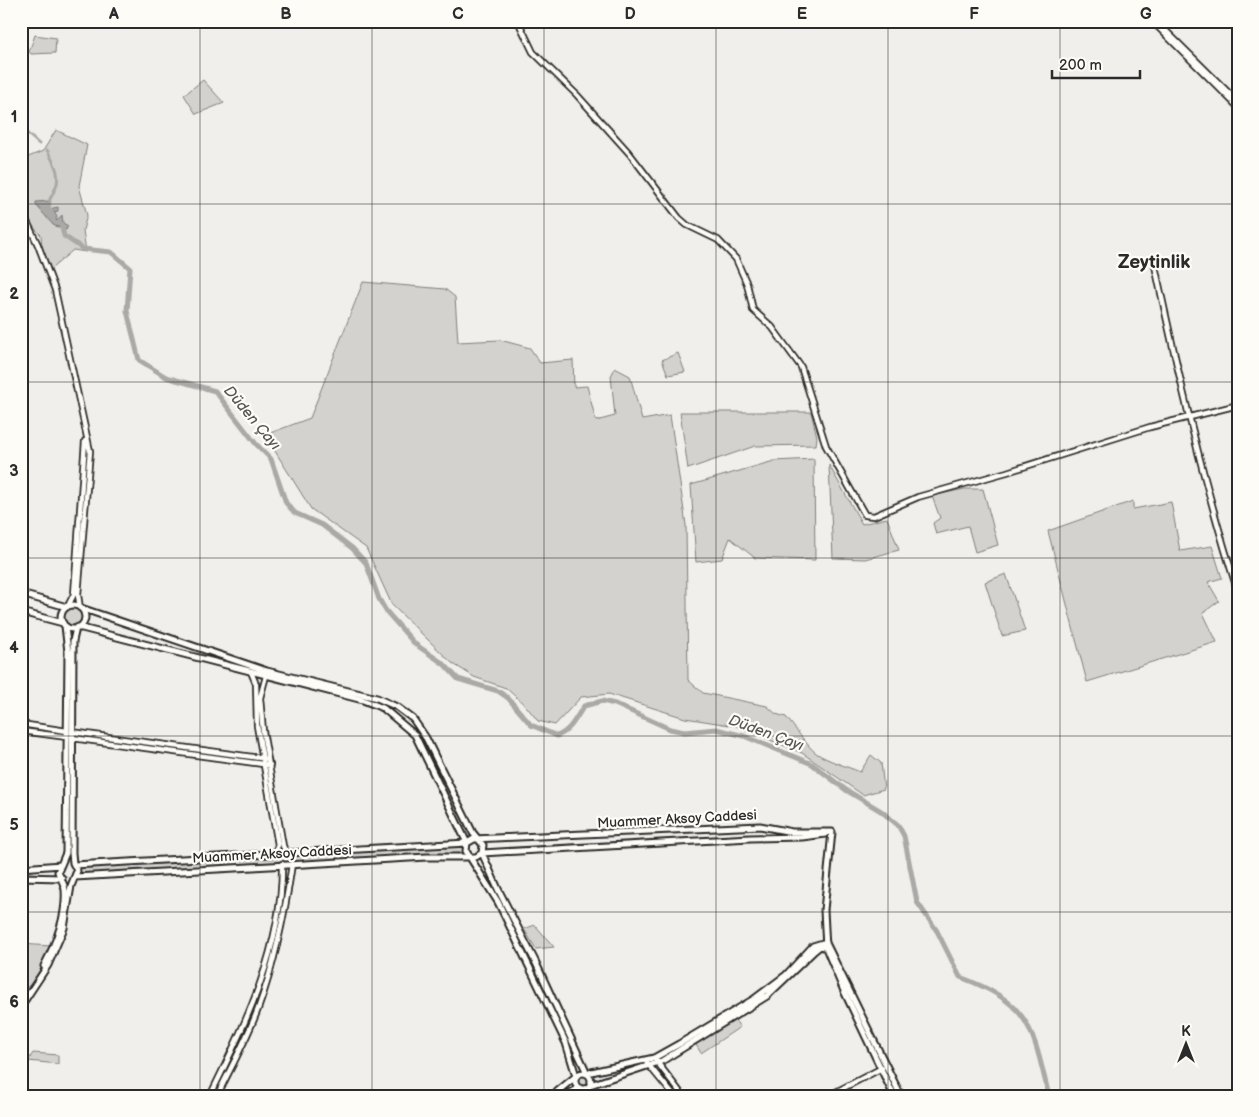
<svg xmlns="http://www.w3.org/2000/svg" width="1259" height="1117" viewBox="0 0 1259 1117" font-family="'Balsamiq Sans',sans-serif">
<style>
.green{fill:#d3d2cf;stroke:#7f7e7d}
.water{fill:#aaa9a7;stroke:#777775}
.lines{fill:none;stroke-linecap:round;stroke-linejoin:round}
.canal{stroke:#aaa9a7;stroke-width:3}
.river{stroke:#aaa9a7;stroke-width:5}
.minor-casing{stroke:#2b2b2b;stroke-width:8}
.major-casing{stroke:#2b2b2b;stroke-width:9}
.minor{stroke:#fdfcf7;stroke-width:4.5}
.major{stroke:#fdfcf7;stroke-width:5}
.grid{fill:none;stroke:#2b2b2b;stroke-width:1;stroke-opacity:0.55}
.labels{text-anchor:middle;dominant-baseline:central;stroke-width:4.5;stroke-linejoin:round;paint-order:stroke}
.street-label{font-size:14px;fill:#2b2b2b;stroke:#fdfcf7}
.water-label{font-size:15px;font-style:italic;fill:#575756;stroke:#fdfcf7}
.district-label{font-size:19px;font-weight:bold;fill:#2b2b2b;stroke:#fdfcf7}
.neatline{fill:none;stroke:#2b2b2b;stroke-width:2}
.grid-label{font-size:16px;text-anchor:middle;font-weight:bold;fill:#2b2b2b}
</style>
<rect width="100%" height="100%" fill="#f0efeb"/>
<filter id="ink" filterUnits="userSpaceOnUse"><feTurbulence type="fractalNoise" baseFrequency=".02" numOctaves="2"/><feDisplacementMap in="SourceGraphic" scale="10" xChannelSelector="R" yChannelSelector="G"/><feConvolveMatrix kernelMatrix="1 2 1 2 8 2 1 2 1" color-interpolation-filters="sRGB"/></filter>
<g filter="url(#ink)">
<!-- green -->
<path class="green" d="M35 35 56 38 55 53 31 54 29 52Z
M203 80 224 103 196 114 184 95Z
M56 130 87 145 79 186 87 215 83 230 86 252 73 250 51 269 42 248 41 235C18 214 21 188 21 160L43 151Z
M363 282 445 289 455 297 458 342 500 340 530 348 540 363 573 360 574 387 587 386 596 421 615 416 611 376 615 368 630 376 642 420 670 415 686 525 688 680 703 693 767 706 776 714 786 717C792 724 809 748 816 753 828 761 846 766 860 772L871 755 881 763 884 789 863 795 802 753 736 726 685 718 609 694 581 697 555 725 538 721 526 706 506 688 474 677 452 663 392 605 366 548 311 509 265 435 310 418Z
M678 353 685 372 668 375 662 360Z
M680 412H811L817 437 816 445 755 446 688 469Z
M814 459 815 560 755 558 730 538 722 559 696 562 691 485 774 461Z
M829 465 862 524 887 518 899 550 865 559 833 558Z
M964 489H983L998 545 975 552 968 526 936 534 933 523 940 518 932 496Z
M1133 501V509L1171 502 1180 551 1212 546 1222 578 1208 582 1219 601 1203 613 1217 642 1087 682 1048 531Z
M1006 574 1025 631 1002 636 985 582Z
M64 617a9 9 0 1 1 18 0a9 9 0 1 1-18 0Z
M462 845 463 853 80 874 79 865Z
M535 925 554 947 536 949 524 929Z
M21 944 50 946C44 960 38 984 23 989Z
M734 1019 740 1027 701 1053 695 1043Z
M33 1053 58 1055V1064L28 1061Z
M577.5 1080a5.5 5.5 0 1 1 11 0a5.5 5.5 0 1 1-11 0Z"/>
<!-- water -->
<path class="water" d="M49 201V209L58 207V211L54 212 57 217 56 219 57 221 62 215 63 223 68 226 66 230 53 225 36 205V202Z"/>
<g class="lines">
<!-- canal -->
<path class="canal" d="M21 128 39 144
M47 150C55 164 63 178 53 193
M49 214 50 199 52 195"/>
<!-- river -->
<path class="river" d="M61 224 64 236 83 249 111 252 130 268 127 311 139 360 166 377 215 391 256 444 271 459 286 503 295 513 322 525 352 548 366 563 379 599 386 611 415 644 444 664 458 679 498 691 508 698 531 725 557 736C571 731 576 717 584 706L602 701 615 704 670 729 685 732 716 729 744 736 812 764 846 790 881 811 898 825 904 836 917 902 937 931 960 977C1032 1004 1032 1028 1049 1096"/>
<!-- minor casing -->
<g class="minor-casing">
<path id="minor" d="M518 21 533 52 577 95 630 154 679 218 687 225 718 240 736 259 747 284 753 310 772 327 801 367 826 446 865 515 874 516 918 497 1007 472 1150 427 1238 405
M1152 21 1238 107
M1156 21 1238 102
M21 209 38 245 55 290 90 451 78 595 80 608
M1154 261C1178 373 1203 483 1238 592
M68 606 74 594 85 441
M251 672 256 684 257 726 278 845 275 852
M266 676 260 698 263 731 283 846 286 852
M21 724 67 731
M21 731 67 737
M72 732 268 759
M72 738 270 765
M654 1058 683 1096
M647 1063 674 1096
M210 1096C246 1024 283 946 282 864
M217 1096C231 1067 247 1039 258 1009 275 963 285 913 292 864
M828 1096 882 1068"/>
</g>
<!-- major casing -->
<g class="major-casing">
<path id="major" d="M21 594 67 607
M61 617a12 12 0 1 1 24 0a12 12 0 1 1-24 0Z
M81 608 267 671 377 698 397 707 413 719 426 738 473 833 483 845 482 853 498 889 535 961 587 1073
M21 612 63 623
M78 627 363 700 383 708 415 735 467 843 466 851 498 902 566 1043 576 1076
M832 832 824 910 826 948 844 991 894 1096
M74 865 467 843 474 839 760 826 792 832H832
M21 868 61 865
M21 877 62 878
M75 877 427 857H476L482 853 750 838 802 837 826 834
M826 943 901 1096
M44 966C55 945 67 916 65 890 64 883 61 879 58 872L66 853 68 652 65 626
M21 1006 48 965 64 928 71 886 77 871 73 863 72 853 73 641 76 628
M575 1081a8 8 0 1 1 16 0a8 8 0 1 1-16 0Z
M587 1073 654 1058 679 1044 754 999 786 975 813 946 826 942
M590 1085 662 1061 767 996 814 951 820 946 826 948
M589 1086 590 1096
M552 1096 575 1077
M564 1096 580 1088"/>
</g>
<!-- minor -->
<use href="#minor" class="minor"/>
<!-- major -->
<use href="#major" class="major"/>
</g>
</g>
<!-- grid -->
<path class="grid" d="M200 21V1096M372 21V1096M544 21V1096M716 21V1096M888 21V1096M1060 21V1096M21 204H1238M21 382H1238M21 558H1238M21 736H1238M21 912H1238"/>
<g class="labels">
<!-- street labels -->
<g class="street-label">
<text transform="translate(677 819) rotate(-3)">Muammer Aksoy Caddesi</text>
<text transform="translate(272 854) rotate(-3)">Muammer Aksoy Caddesi</text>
</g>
<!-- water labels -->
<g class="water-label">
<text transform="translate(252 418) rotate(50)">Düden Çayı</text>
<text transform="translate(766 733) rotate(20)">Düden Çayı</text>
</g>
<!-- district labels -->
<g class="district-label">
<text x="1154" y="262">Zeytinlik</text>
</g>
</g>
<!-- margin -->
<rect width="1259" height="1117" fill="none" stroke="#fdfcf7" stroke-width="55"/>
<!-- north arrow -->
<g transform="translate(1186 1044)" stroke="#fdfcf7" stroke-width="4" paint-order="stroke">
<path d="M0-4L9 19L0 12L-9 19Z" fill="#2b2b2b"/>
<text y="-8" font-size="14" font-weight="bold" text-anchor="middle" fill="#2b2b2b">K</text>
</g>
<!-- scale -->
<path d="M1052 70v8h88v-8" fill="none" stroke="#2b2b2b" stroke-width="2.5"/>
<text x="1059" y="70" font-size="15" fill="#2b2b2b" stroke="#fdfcf7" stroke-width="4" paint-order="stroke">200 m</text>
<rect x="28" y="28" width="1204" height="1062" class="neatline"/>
<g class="grid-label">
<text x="114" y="19">A</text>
<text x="286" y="19">B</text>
<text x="458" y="19">C</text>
<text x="630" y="19">D</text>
<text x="802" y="19">E</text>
<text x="974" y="19">F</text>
<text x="1146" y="19">G</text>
<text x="14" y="122">1</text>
<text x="14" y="299">2</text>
<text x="14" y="476">3</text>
<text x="14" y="653">4</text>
<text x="14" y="830">5</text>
<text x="14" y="1007">6</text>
</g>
</svg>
